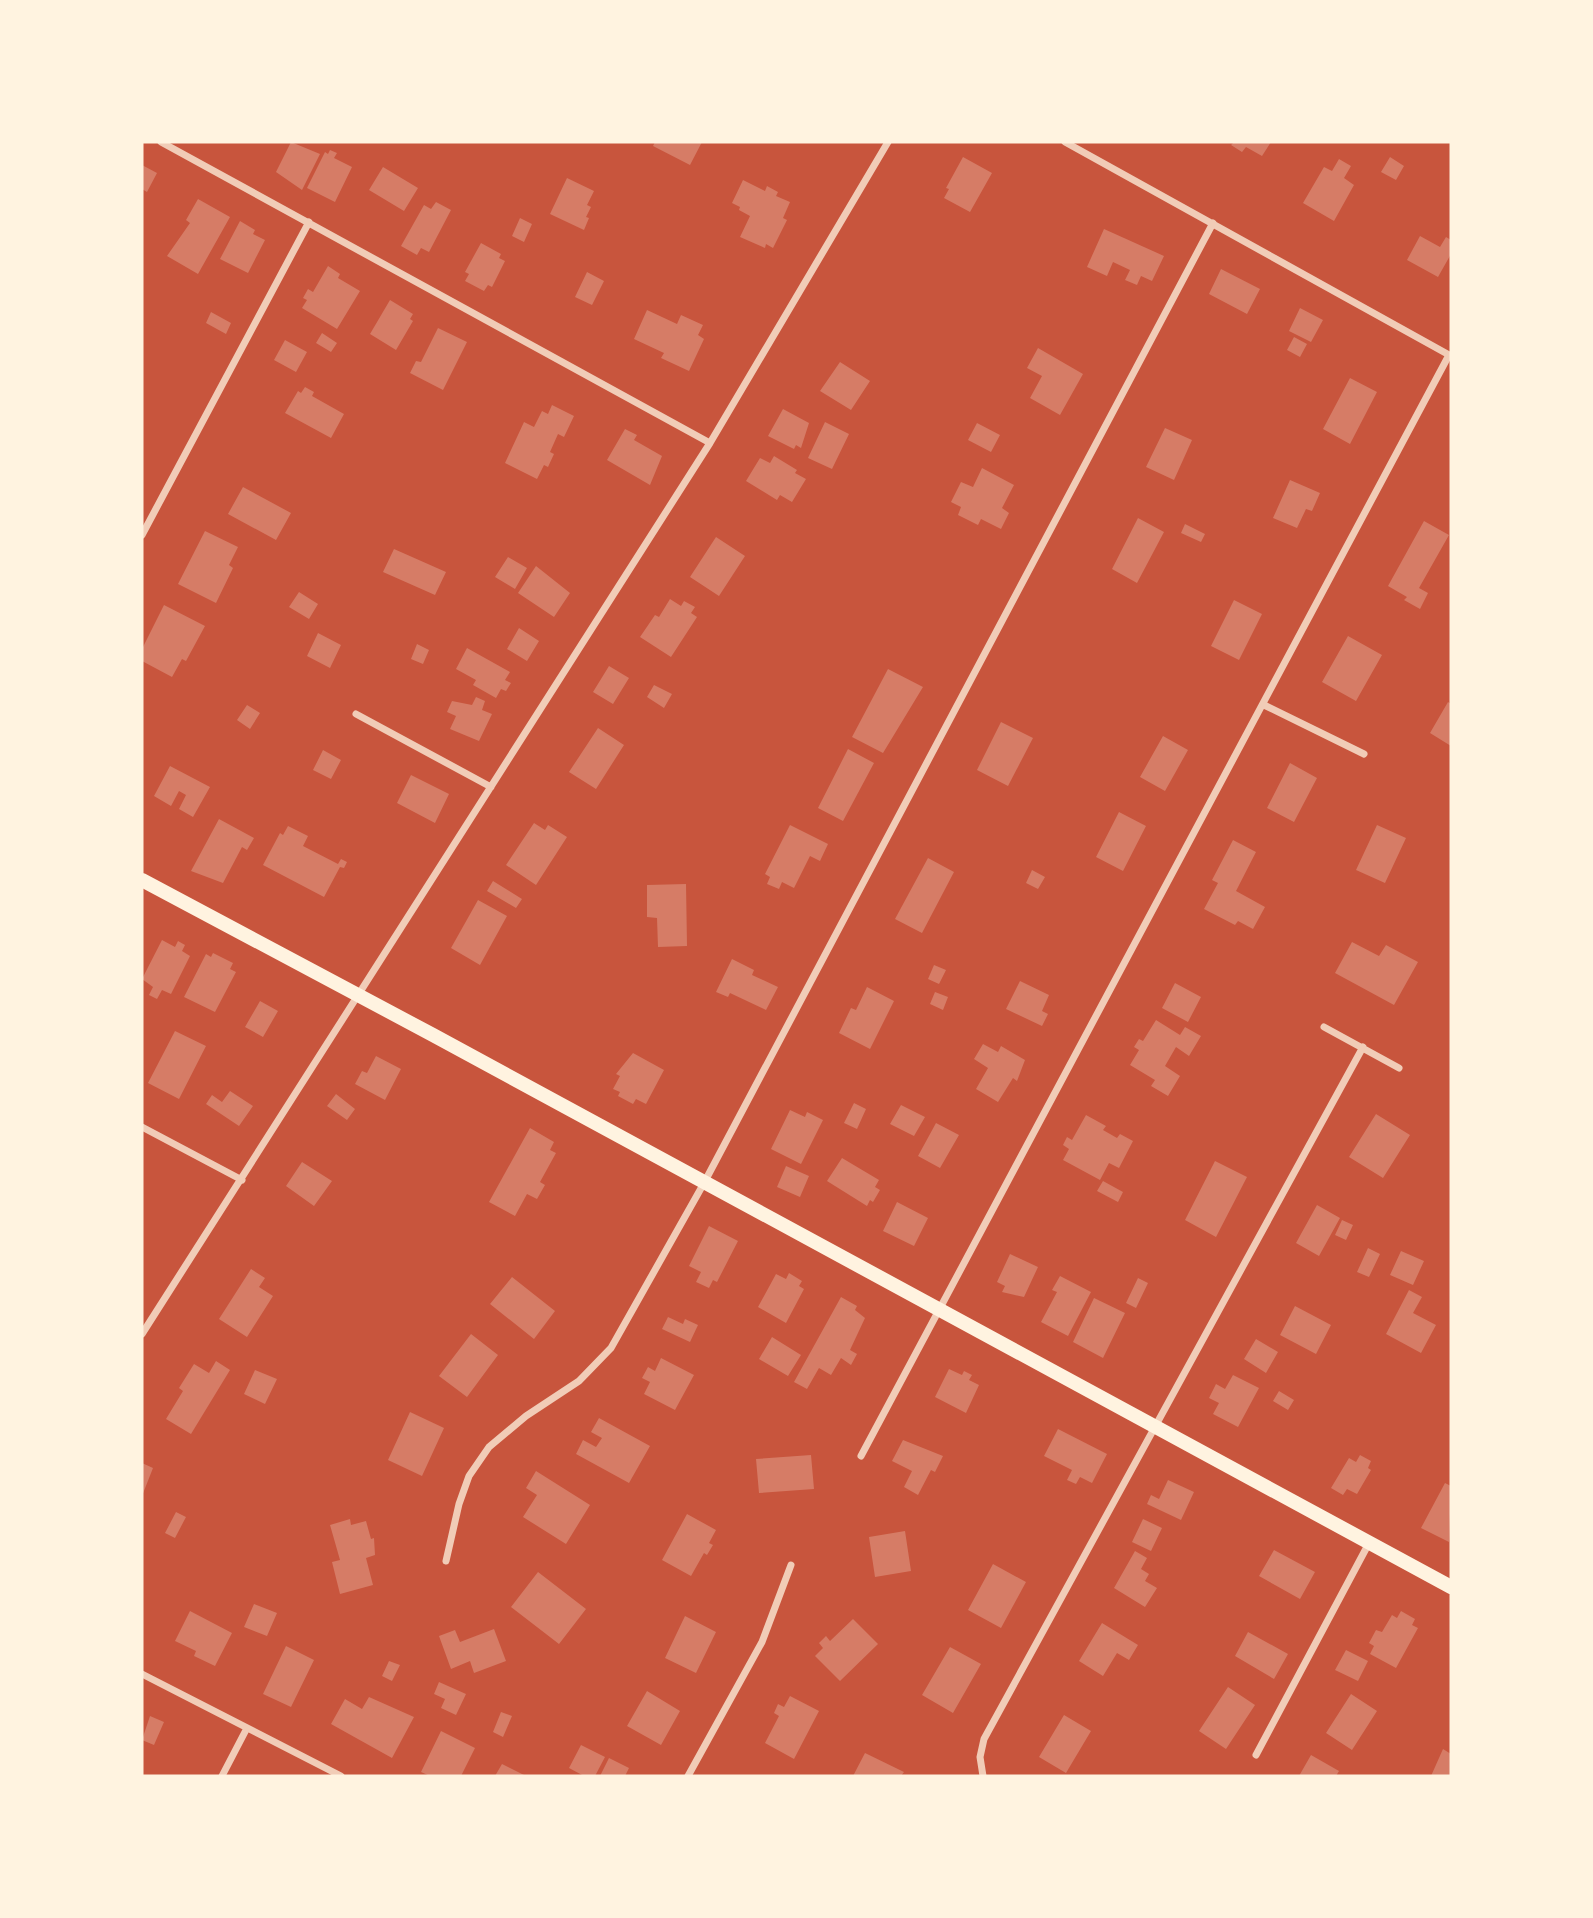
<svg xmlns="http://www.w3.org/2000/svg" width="1593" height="1918" viewBox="0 0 1593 1918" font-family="'IBM Plex Sans',sans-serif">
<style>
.building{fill:#d67c66}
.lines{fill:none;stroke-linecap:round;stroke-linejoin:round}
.minor{stroke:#f1ccb7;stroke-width:7}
.secondary{stroke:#fff3e0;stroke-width:14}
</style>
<rect width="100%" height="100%" fill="#c8553d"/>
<!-- building -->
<path class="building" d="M291 142 320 154 302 190 276 172Z
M655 142H702L690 165 653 146Z
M1234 142H1271L1262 156 1246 147 1242 152 1231 145Z
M330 150 337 153 334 158 352 167 335 202 307 188 325 152 328 154Z
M963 157 992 173 970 212 944 198 949 189 946 188Z
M1390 157 1404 166 1396 180 1381 172Z
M1339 159 1351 166 1344 178 1354 185 1334 221 1303 203 1324 167 1332 171Z
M142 165 157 173 147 192 142 189Z
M383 167 418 188 404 211 369 190Z
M567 178 594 191 587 205 591 207 586 217 589 218 584 230 550 214Z
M743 180 765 191 767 186 778 192 776 196 790 202 783 218 787 220 773 248 766 244 765 248 740 237 750 216 739 210 740 207 732 203Z
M198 199 230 217 198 274 167 256 190 223 186 220Z
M436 202 451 210 429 252 421 248 417 255 401 246 424 205 431 209Z
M520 218 532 224 524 242 512 236Z
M240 221 255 230 253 234 265 240 248 273 220 259Z
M1104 229 1164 256 1152 281 1141 276 1137 285 1125 280 1130 270 1113 262 1107 276 1087 267Z
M1420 236 1440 247 1446 237 1451 240V254L1438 277 1407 260Z
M481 243 501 254 499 258 505 261 492 287 488 285 484 291 465 281 469 274 465 272Z
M328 266 340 274 338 278 360 291 337 329 302 308 307 300 303 298 308 289 313 292Z
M1221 269 1260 289 1247 314 1209 294Z
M587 272 604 281 592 305 575 297Z
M390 300 413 314 410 319 413 321 396 350 370 334Z
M1300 308 1323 320 1311 342 1289 331Z
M647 310 677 324 681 315 703 325 698 335 704 339 689 371 661 358 664 353 634 339Z
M211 312 231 323 226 334 206 323Z
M438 328 467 342 443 390 410 373 416 361 421 362Z
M322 333 337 343 331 352 316 343Z
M1294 337 1307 344 1300 357 1287 350Z
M285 340 307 352 296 372 274 360Z
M1038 348 1083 374 1060 415 1030 398 1042 376 1027 368Z
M840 362 870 381 851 410 820 391Z
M1350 378 1377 392 1350 444 1323 429Z
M305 387 314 392 312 396 344 414 331 438 285 413 298 391 301 393Z
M552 405 574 416 564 437 558 434 550 452 554 454 548 467 544 465 537 479 505 463 524 422 534 427 542 411 548 414Z
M783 409 809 423 801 448 796 445 794 449 768 436Z
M825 422 849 434 832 469 808 458Z
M977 423 1000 435 991 452 968 440Z
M1165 428 1192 440 1174 480 1146 467Z
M625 429 637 435 634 440 662 456 650 485 607 460Z
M774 456 797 470 795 473 806 479 792 502 780 495 777 500 746 481 760 458 770 463Z
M982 468 1014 485 1002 508 1009 513 1001 529 981 519 978 525 958 515 961 507 951 502 961 482 973 487Z
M1290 480 1320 493 1312 511 1306 509 1297 528 1273 518Z
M243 487 291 513 276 540 228 514Z
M1138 518 1164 532 1137 583 1112 569Z
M1424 521 1449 535 1419 588 1428 593 1420 609 1404 600 1407 597 1388 586Z
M1185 524 1205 534 1201 542 1181 533Z
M205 531 238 547 229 565 233 568 216 603 178 584Z
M716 537 745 556 719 596 690 577Z
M394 549 446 572 435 595 383 572Z
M508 557 527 568 515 589 495 577Z
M536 566 570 593 554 617 518 593Z
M299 592 318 604 309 619 289 607Z
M670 599 681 606 684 601 695 607 691 613 697 617 671 657 640 637 655 615 659 617Z
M1234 600 1262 614 1239 660 1211 646Z
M164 605 205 626 186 661 182 659 172 677 142 661V649Z
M519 628 539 641 527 661 507 649Z
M318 633 341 645 330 668 307 656Z
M1348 636 1382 655 1356 701 1322 682Z
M417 644 429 650 423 664 411 659Z
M467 648 510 672 505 680 511 683 506 691 501 689 496 698 473 685 476 680 456 669Z
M609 666 629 678 613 704 593 692Z
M888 669 923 687 883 753 852 737Z
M654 685 672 694 664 708 647 697Z
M476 697 485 701 482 710 492 714 479 741 450 729 456 716 447 712 452 701 472 705Z
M1448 702 1451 704V746L1430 733Z
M247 705 260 713 250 729 237 720Z
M1001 722 1033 738 1008 786 977 770Z
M598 728 624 745 596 789 569 772Z
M1163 736 1188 750 1165 791 1140 777Z
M848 749 874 763 843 821 818 808Z
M323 750 341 760 331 779 313 770Z
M1290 763 1317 778 1294 822 1267 808Z
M170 766 210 787 193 817 179 809 186 795 179 791 171 806 154 796Z
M411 775 449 794 435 823 397 803Z
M1119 812 1146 826 1123 871 1096 857Z
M219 819 254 838 247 850 242 847 223 883 191 871Z
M534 823 545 830 548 825 567 837 536 885 506 865Z
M790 825 828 844 820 861 810 856 794 888 782 882 779 889 767 884 770 877 765 874Z
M1377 825 1406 838 1385 883 1356 870Z
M288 826 308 836 303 846 338 864 341 859 347 862 344 868 340 867 324 897 263 865 280 833 283 835Z
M1233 840 1256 852 1236 891 1265 907 1253 929 1238 921 1235 925 1204 909 1218 883 1212 880Z
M928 858 954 872 922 933 895 919Z
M1032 870 1045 877 1038 889 1026 883Z
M493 881 522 899 516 908 487 891Z
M686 884 687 946 658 947 657 918 647 917V885Z
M478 900 507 916 480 965 451 948Z
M162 940 175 947 178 941 185 945 182 951 190 956 171 994 162 990 157 999 149 995 153 987 142 979Z
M1352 942 1379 956 1386 945 1418 962 1394 1005 1335 973Z
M213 953 233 963 230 969 236 972 215 1012 184 997 206 954 211 957Z
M732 959 754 970 752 975 778 987 766 1010 730 993 728 997 716 992Z
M934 965 946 970 939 984 928 979Z
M1020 981 1049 995 1042 1011 1048 1014 1042 1026 1006 1009Z
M1175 983 1201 997 1188 1022 1162 1008Z
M867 987 894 1001 870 1049 839 1033 851 1008 856 1010Z
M935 992 948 997 943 1010 930 1004Z
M260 1001 278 1011 263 1037 245 1027Z
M1156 1020 1180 1035 1185 1027 1201 1036 1189 1056 1176 1047 1165 1066 1180 1076 1168 1096 1151 1086 1155 1080 1130 1065 1139 1050 1134 1047 1139 1039 1143 1041Z
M175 1031 206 1046 179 1099 148 1083Z
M983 1044 998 1052 1001 1046 1025 1060 1017 1081 1013 1078 998 1102 976 1089 988 1068 974 1059Z
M633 1053 664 1070 646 1104 636 1099 633 1104 618 1096 620 1092 613 1089 620 1076 616 1074Z
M376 1056 401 1069 385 1100 355 1084 362 1071 367 1073Z
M230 1091 253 1106 239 1126 206 1104 212 1095 222 1102Z
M336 1094 355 1109 347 1120 327 1106Z
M854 1103 866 1109 857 1129 844 1123Z
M901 1105 925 1117 914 1136 890 1124Z
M790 1110 805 1117 807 1112 823 1120 801 1164 771 1149Z
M1376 1114 1410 1135 1383 1178 1349 1157Z
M1086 1115 1106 1126 1103 1130 1117 1138 1120 1134 1133 1141 1119 1168 1109 1163 1100 1180 1063 1160 1069 1149 1063 1145 1067 1137 1072 1140Z
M936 1123 959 1135 940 1168 918 1156Z
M530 1128 554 1142 550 1150 556 1153 540 1182 545 1185 537 1199 527 1194 515 1216 489 1202Z
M842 1158 879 1180 875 1187 880 1190 873 1202 870 1200 867 1206 827 1181Z
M1215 1161 1247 1177 1216 1237 1185 1220Z
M302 1162 332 1181 314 1206 286 1186Z
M786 1166 809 1176 800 1197 777 1187Z
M1103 1181 1123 1192 1118 1202 1097 1191Z
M897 1202 928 1218 914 1246 883 1231Z
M1317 1205 1340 1218 1319 1256 1296 1243Z
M1342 1220 1353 1225 1346 1240 1335 1235Z
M709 1226 738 1241 717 1282 713 1280 709 1288 696 1282 701 1272 689 1266Z
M1368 1248 1380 1254 1369 1277 1357 1272Z
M1401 1251 1424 1261 1413 1285 1390 1275Z
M1010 1254 1038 1267 1024 1297 1002 1292 1005 1286 997 1282Z
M251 1269 265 1278 259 1287 273 1296 247 1337 219 1319Z
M789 1273 802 1281 799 1286 804 1289 786 1323 758 1307 776 1274 786 1279Z
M1060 1276 1091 1292 1068 1336 1041 1322 1057 1292 1052 1290Z
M512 1277 555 1311 534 1339 490 1304Z
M1138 1278 1148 1283 1136 1308 1126 1303Z
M1409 1290 1422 1297 1413 1313 1436 1325 1421 1353 1386 1334Z
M841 1297 857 1306 855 1310 865 1318 850 1350 857 1354 851 1365 841 1358 831 1375 819 1368 807 1389 794 1382Z
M1094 1298 1125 1313 1103 1358 1073 1342Z
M1295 1306 1331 1325 1316 1354 1280 1335Z
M668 1317 683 1324 685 1319 698 1325 690 1342 662 1329Z
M471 1334 498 1355 467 1397 439 1376Z
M772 1337 801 1355 788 1376 759 1359Z
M1256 1339 1278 1352 1266 1373 1244 1359Z
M661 1358 694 1375 675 1410 644 1394 650 1382 642 1378 648 1367 655 1371Z
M216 1361 230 1370 191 1434 166 1419 183 1391 179 1388 194 1364 209 1373Z
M949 1369 962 1375 964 1371 972 1375 969 1380 979 1385 966 1413 935 1397Z
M255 1370 277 1379 265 1404 244 1394Z
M1233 1375 1259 1388 1238 1427 1213 1414 1219 1403 1209 1398 1216 1384 1225 1389Z
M1279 1391 1294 1400 1288 1410 1273 1401Z
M410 1412 444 1428 422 1476 388 1460Z
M599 1418 650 1446 629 1483 576 1454 583 1440 596 1447 602 1438 591 1432Z
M1058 1429 1107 1454 1092 1483 1080 1477 1076 1484 1067 1480 1072 1470 1044 1456Z
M903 1440 943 1456 935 1472 931 1470 918 1495 904 1487 912 1471 892 1461Z
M811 1455 814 1489 759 1493 756 1459Z
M1360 1455 1371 1461 1368 1468 1371 1470 1357 1494 1347 1489 1343 1495 1331 1488 1349 1458 1356 1462Z
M142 1463 153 1468 142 1496Z
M536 1471 590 1505 566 1544 523 1517 537 1495 526 1488Z
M1168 1480 1194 1492 1181 1520 1147 1504 1151 1495 1159 1499Z
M1445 1483 1451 1486 1449 1542 1421 1528Z
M176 1512 186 1517 175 1538 165 1533Z
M687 1514 716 1530 709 1543 713 1545 707 1555 704 1553 691 1576 662 1560Z
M350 1519 351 1525 366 1521 371 1539 374 1538 375 1555 366 1558 373 1585 340 1594 332 1562 340 1560 330 1525Z
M1143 1519 1162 1528 1151 1551 1132 1542Z
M905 1531 911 1571 875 1577 869 1537Z
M1274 1550 1315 1572 1300 1599 1259 1576Z
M1135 1551 1147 1558 1141 1569 1149 1574 1145 1581 1157 1588 1145 1607 1114 1588Z
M993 1564 1026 1582 1001 1628 968 1610Z
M538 1572 586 1609 559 1644 511 1607Z
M254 1604 277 1613 267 1636 244 1627Z
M190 1611 232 1633 215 1666 194 1656 196 1651 175 1641Z
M1401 1611 1415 1619 1412 1625 1418 1628 1396 1668 1370 1654 1374 1646 1369 1643 1376 1630 1382 1632 1392 1615 1397 1618Z
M685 1616 716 1632 696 1673 665 1658Z
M853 1619 878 1644 840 1681 815 1656 823 1648 819 1643 826 1636 830 1641Z
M1102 1623 1138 1645 1129 1660 1117 1653 1103 1676 1079 1661Z
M494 1629 506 1661 474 1673 470 1661 451 1669 439 1636 455 1630 460 1642Z
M1248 1632 1288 1654 1274 1679 1235 1656Z
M286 1646 314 1660 291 1707 263 1694Z
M950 1647 981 1664 953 1713 922 1695Z
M1346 1650 1368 1661 1358 1681 1335 1670Z
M389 1661 400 1665 392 1681 382 1676Z
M439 1682 466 1694 456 1715 441 1708 445 1699 434 1694Z
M1228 1687 1255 1705 1226 1749 1199 1731Z
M647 1691 680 1711 661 1745 627 1726Z
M1351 1694 1377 1711 1352 1750 1326 1733Z
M790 1696 819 1711 794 1759 765 1743 779 1716 774 1713 778 1704 784 1707Z
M369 1697 414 1717 392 1758 331 1724 345 1699 362 1709Z
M501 1712 512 1716 503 1737 493 1732Z
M1064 1715 1091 1731 1066 1773 1039 1757Z
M150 1716 164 1722 154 1745 142 1740Z
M441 1731 475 1748 461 1776H430L421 1772Z
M581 1745 605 1757 595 1776H584L569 1768Z
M1443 1749 1451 1754V1776H1431Z
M865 1753 904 1772 901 1776H853Z
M1311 1755 1339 1771 1336 1776H1299Z
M609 1758 629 1768 625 1776H600Z
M502 1764 526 1776H495Z"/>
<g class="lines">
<!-- minor -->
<path class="minor" d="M161 142 710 443
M1065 142 1451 356
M142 535 309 222
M1264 705 1364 754
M356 714 491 787
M1324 1027 1399 1068
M142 1127 242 1180
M142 1334 710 443 888 142
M861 1456 1449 355
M446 1561 459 1504 469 1476 489 1447 526 1416 579 1381 611 1348 704 1183 1213 223
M142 1674 341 1776
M1256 1755 1369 1543
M222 1776 247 1728
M688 1776 762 1642 791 1565
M983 1776 980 1757 984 1739 1363 1047"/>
<!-- secondary -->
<path class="secondary" d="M142 880 433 1035 1451 1587"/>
</g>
<!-- border -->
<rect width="1593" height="1918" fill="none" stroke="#fff3e0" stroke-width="287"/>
</svg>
